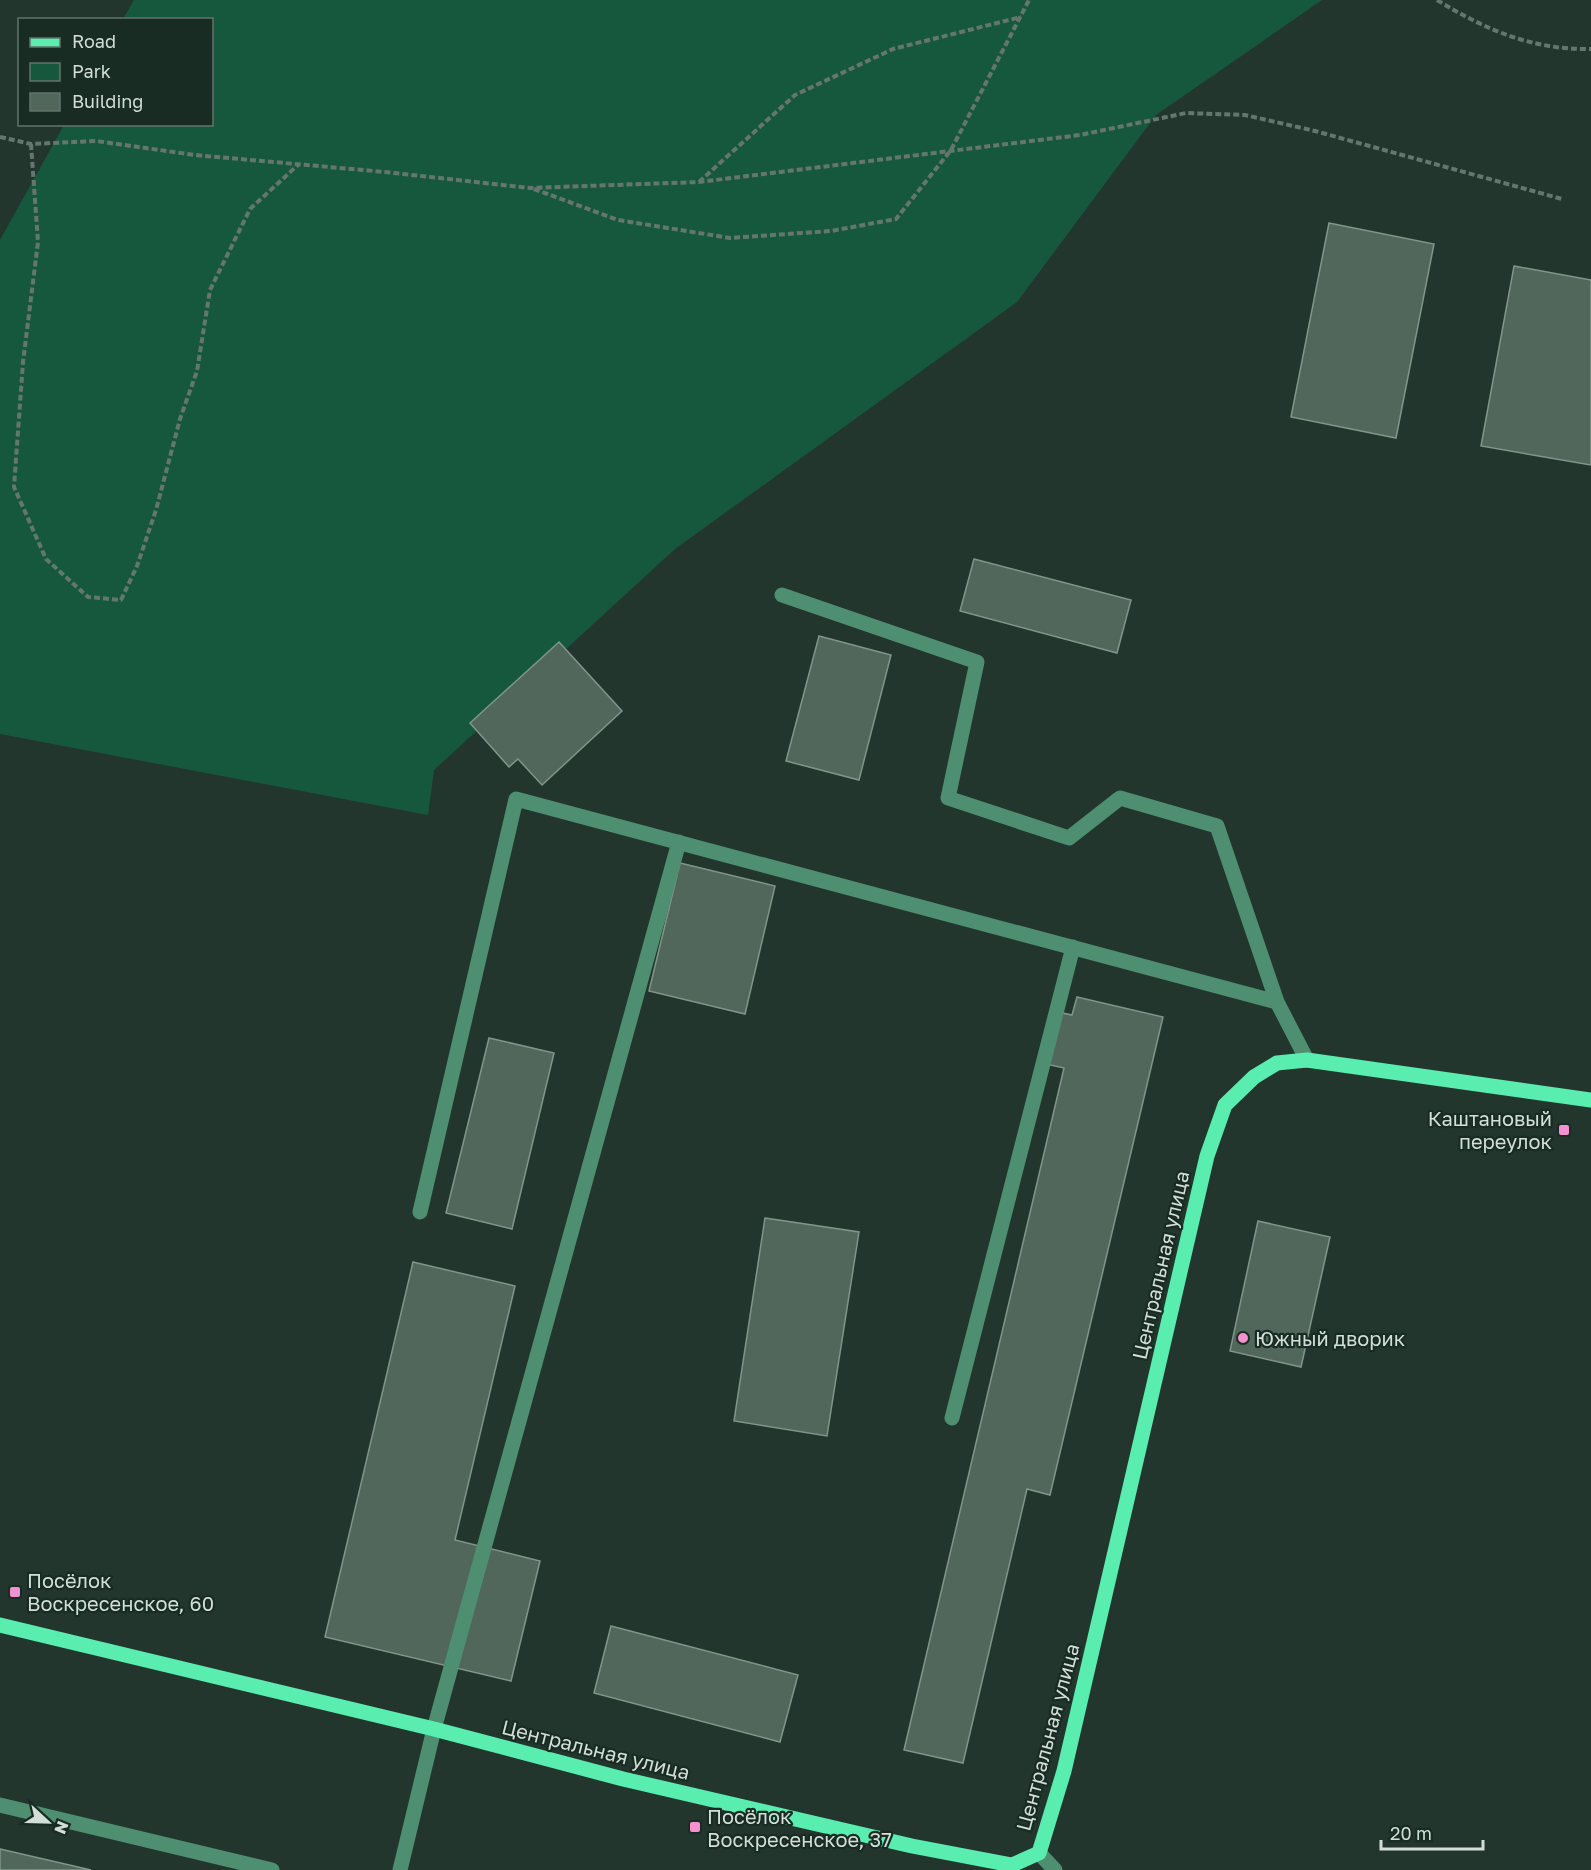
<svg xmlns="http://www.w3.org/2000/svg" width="1591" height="1870" viewBox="0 0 1591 1870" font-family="'Golos Text',sans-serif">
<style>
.green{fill:#16583e}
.building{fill:#52675c;stroke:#7f968a;stroke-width:1.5}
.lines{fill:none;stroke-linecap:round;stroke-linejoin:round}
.path{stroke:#65766e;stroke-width:4;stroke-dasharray:6 3;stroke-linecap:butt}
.minor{stroke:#4f8f71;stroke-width:15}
.major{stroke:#59edb0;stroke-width:15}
.poi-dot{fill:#f690d0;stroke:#192c23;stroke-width:2}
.labels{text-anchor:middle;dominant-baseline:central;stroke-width:4.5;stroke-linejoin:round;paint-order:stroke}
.poi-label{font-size:20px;fill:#d2ded8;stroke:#192c23;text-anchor:start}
.street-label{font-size:20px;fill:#d2ded8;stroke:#192c23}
</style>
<rect width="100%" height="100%" fill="#23362d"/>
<!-- green -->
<path class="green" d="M134 0H1322L1156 115 1017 302 675 549 434 770 428 815 0 734V240L64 125 212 124V20L123 19Z"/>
<!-- building -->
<path class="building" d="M1329 223 1434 244 1396 438 1291 417Z
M1514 266 1591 280V465L1481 446Z
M974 559 1131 600 1117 653 960 611Z
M819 636 891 655 859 780 786 761Z
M559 642 622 711 542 785 518 759 509 767 470 723Z
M680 863 775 886 745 1014 649 991Z
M1077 997 1163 1017 1050 1495 1027 1489 963 1763 904 1750 1064 1068 1046 1064 1058 1012 1072 1015Z
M489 1038 554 1053 512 1229 446 1213Z
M765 1218 859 1232 827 1436 734 1421Z
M1258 1221 1330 1237 1301 1367 1230 1351Z
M413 1262 515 1286 455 1540 540 1561 511 1681 325 1637Z
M611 1626 798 1675 780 1742 594 1693Z
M0 1849 91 1870H0Z"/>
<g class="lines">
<!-- path -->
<path class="path" d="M1437 0C1486 30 1532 50 1591 49
M0 137 31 144 96 141 195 155 385 172 530 188 699 182 1080 135 1186 113 1245 115 1315 131 1562 199
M31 144 38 242 23 362 14 487 46 559 88 597 121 600 137 566 156 510 180 419 197 371 210 290 250 209 299 164
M699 182 795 95 893 49 1021 17
M534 189 618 220 730 238 831 231 896 219 951 150 1029 0"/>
<!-- minor -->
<path class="minor" d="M782 595 977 662 948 798 1069 838 1120 798 1217 826 1277 1002 1307 1060
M420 1212 516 799 1277 1002
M952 1418 1073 947
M0 1805 272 1870
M1039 1853 1055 1870
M400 1870 434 1729 679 842"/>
<!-- major -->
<path class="major" d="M0 1625 434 1729 623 1779 912 1846 1012 1865 1039 1853 1064 1771 1207 1156 1225 1105 1254 1077 1277 1063 1307 1060 1591 1100"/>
</g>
<!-- markers -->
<g class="poi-dot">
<rect x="1558" y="1124" width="12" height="12" rx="3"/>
<circle cx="1243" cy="1338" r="6"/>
<rect x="9" y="1586" width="12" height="12" rx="3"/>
<rect x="689" y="1821" width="12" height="12" rx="3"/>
</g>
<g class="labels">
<!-- poi labels -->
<g class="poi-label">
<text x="1552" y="1118" text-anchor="end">Каштановый<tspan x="1552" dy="23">переулок</tspan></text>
<text x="1255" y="1338">Южный дворик</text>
<text x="27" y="1580">Посёлок<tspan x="27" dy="23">Воскресенское, 60</tspan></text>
<text x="707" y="1816">Посёлок<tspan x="707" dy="23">Воскресенское, 37</tspan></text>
</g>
<!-- street labels -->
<g class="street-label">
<text transform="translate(1160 1265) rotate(-77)">Центральная улица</text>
<text transform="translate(1047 1737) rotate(-75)">Центральная улица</text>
<text transform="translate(596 1749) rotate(14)">Центральная улица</text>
</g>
</g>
<!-- legend -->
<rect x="18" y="18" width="195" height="108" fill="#192c23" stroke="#63736b" stroke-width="1.5"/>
<rect x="30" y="38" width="30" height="9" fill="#59edb0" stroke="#63736b" stroke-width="1.5"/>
<text x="72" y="48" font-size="18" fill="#d2ded8">Road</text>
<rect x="30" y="63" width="30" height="18" fill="#16583e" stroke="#63736b" stroke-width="1.5"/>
<text x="72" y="78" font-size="18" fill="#d2ded8">Park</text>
<rect x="30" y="93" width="30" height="18" fill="#52675c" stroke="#63736b" stroke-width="1.5"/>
<text x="72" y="108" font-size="18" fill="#d2ded8">Building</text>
<!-- north arrow -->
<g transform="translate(48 1822) rotate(112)" stroke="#192c23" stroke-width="4.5" paint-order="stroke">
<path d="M0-4.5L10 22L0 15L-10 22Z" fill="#d2ded8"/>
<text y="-9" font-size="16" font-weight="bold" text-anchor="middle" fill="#d2ded8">N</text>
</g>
<!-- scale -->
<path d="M1381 1840v9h102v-9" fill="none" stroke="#d2ded8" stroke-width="3"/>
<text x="1390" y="1840" font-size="18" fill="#d2ded8" stroke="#192c23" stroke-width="4.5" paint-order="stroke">20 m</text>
</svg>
